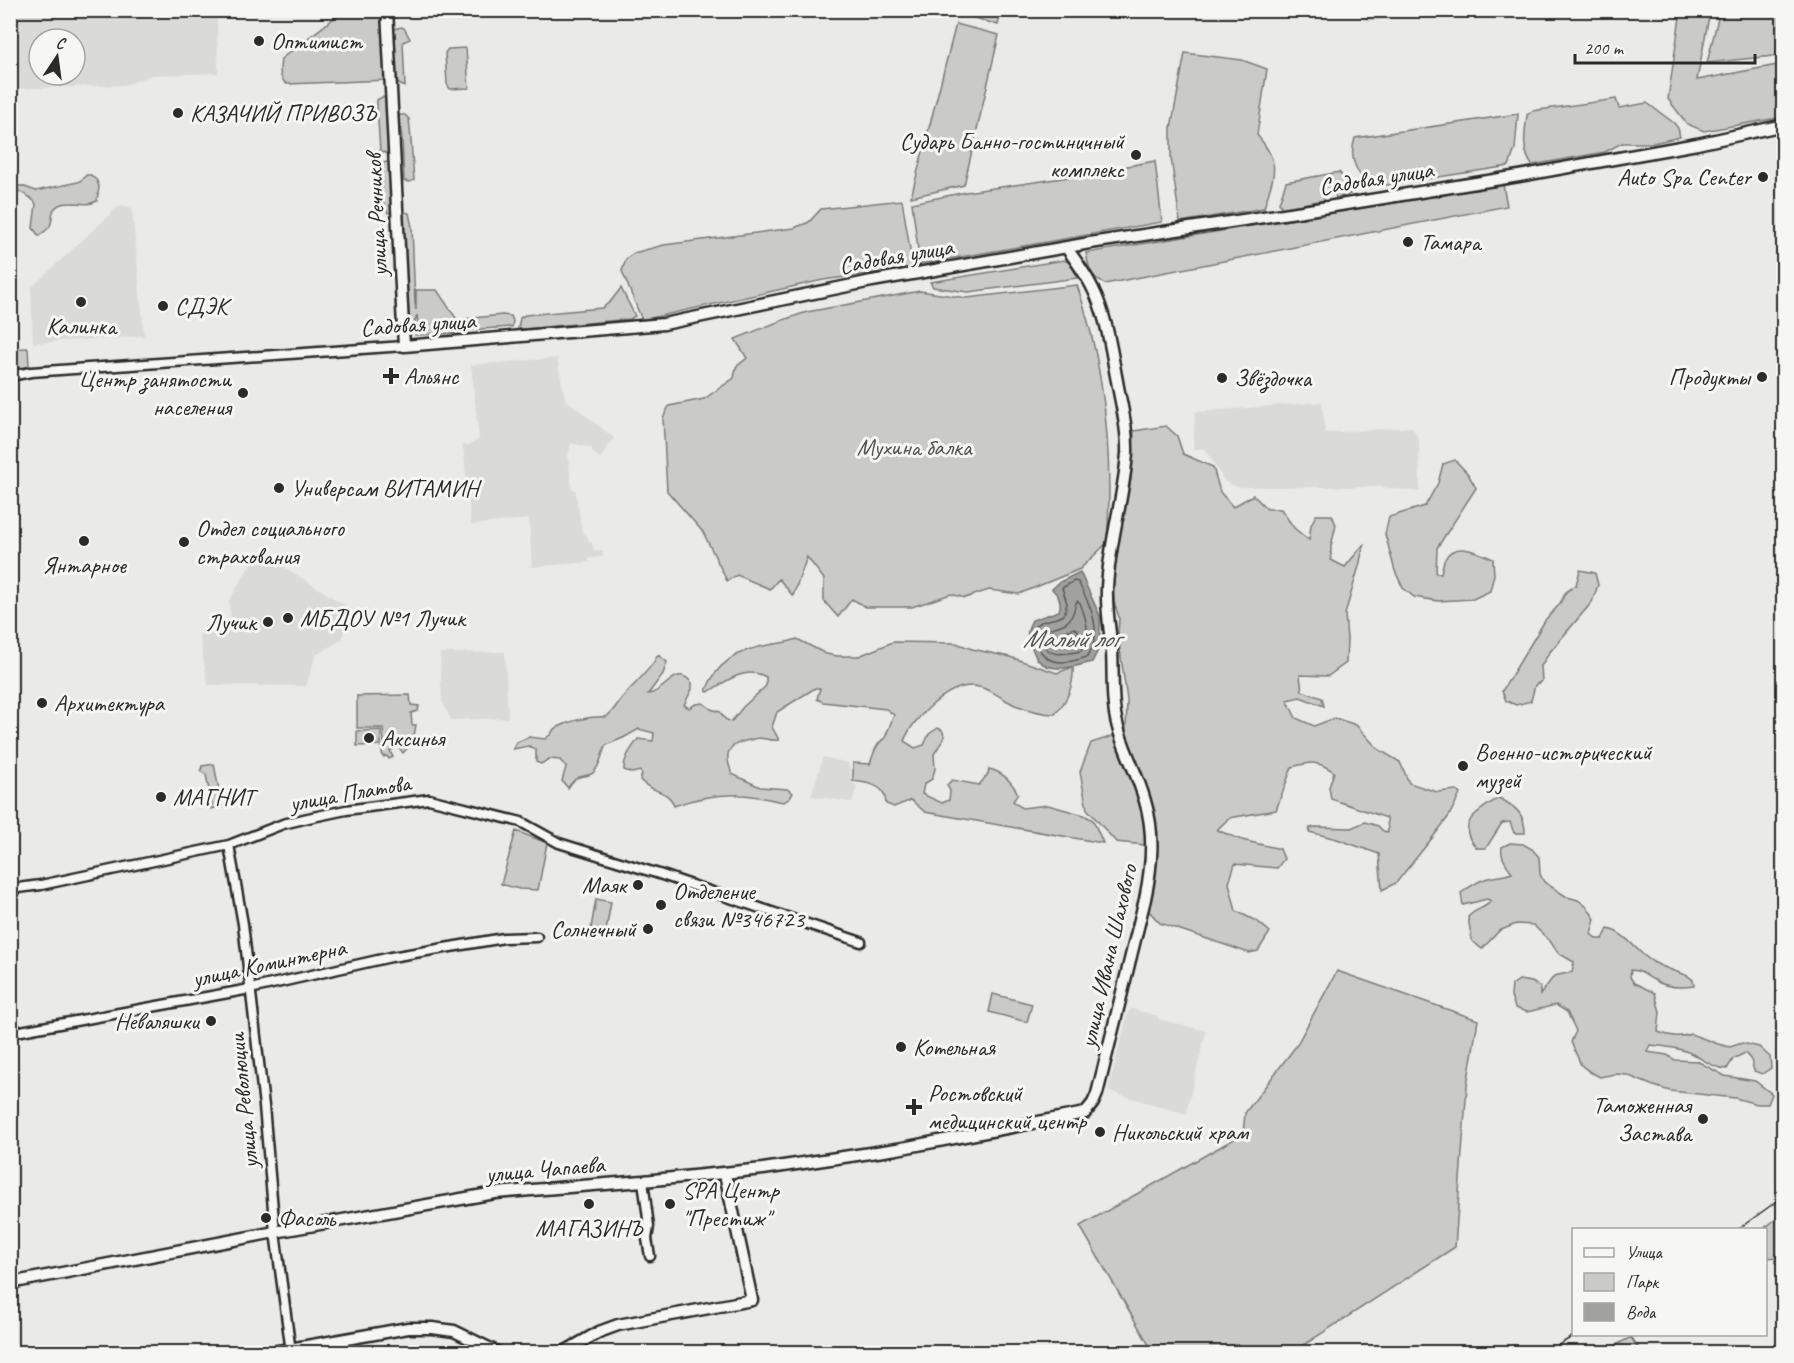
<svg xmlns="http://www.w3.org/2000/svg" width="1794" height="1363" viewBox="0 0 1794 1363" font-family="Caveat,sans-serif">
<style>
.built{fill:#dadad6;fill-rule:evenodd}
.green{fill:#cacac7;stroke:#7a7a79;stroke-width:1.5}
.water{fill:#a1a19e;stroke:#727270;stroke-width:1.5}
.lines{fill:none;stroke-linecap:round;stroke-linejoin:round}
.shore{stroke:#5a5a59;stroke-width:1.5}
.stream{stroke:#727270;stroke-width:1.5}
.minor-casing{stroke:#2b2b2b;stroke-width:13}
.major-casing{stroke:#2b2b2b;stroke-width:15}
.minor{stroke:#f6f6f2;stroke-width:8}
.major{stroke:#f6f6f2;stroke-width:10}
.rail{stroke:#2b2b2b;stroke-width:1.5}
.poi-dot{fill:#2b2b2b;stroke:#f6f6f2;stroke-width:2}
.labels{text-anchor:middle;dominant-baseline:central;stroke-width:6;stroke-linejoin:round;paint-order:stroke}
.poi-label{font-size:24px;fill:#2b2b2b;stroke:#f6f6f2;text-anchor:start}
.street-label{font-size:24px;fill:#2b2b2b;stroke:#f6f6f2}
.park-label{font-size:24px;fill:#535352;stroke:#f6f6f2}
.water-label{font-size:26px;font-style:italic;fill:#545453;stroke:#f6f6f2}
</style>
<rect width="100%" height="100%" fill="#eaeae6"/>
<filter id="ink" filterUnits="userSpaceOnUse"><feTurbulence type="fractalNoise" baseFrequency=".0167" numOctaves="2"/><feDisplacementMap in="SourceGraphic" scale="12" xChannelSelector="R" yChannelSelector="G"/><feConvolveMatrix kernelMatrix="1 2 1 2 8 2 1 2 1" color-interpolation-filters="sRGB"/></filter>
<g filter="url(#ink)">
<!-- built -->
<path class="built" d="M10 11H217L218 73 152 75 124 85 11 89ZM39 39H75V75H39Z
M1364 11H1400L1401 17 1366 22Z
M120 205 132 208 144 336 33 343 31 288Z
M557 358 565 399 614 438 600 458 592 452V448L571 443 568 457 572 488 576 491V495L582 532 588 537 589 542 592 543 594 550H603V557L589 558V562L532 567 529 519 471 525 463 445H469L479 439 471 365Z
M1322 402 1325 433 1412 427 1419 439 1420 492 1382 487H1238L1225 482 1205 449H1193L1195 412Z
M274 561 345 605 343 639 316 655 306 686 208 685 199 635 232 631 229 601 252 562Z
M505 652 508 718 451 720 442 701 440 653Z
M823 757 848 763 852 780 857 787 852 802 811 796Z
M1132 1009 1158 1016V1019L1206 1031 1186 1114 1108 1091 1128 1012Z"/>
<!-- green -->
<path class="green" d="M1681 10 1710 11 1697 80 1783 64V117L1704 131 1687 124 1668 99Z
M1720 10 1783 11V55L1707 63Z
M360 11H386L388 80 287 84C278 79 280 68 281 59L337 16 345 13Z
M961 11V10L1001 11 998 25 961 14Z
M956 24 999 35 964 185 911 197Z
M401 27 404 28 410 39 403 42 405 87 395 82 392 34 394 29Z
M466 48 469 88 450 89 447 84 445 53 448 49Z
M1185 53 1242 60 1267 69 1257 135C1282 164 1274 174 1264 208L1180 222 1171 158V128Z
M382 97 386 98 387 101 390 151 386 153 380 151 377 106V100Z
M1616 99 1619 108 1647 103 1674 123 1678 128 1680 137 1653 143H1622L1605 152 1532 165C1521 150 1525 132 1527 115L1532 111Z
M1518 114 1515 149 1509 166 1368 188C1357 170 1348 160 1355 138Z
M400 115H405L409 119 410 128 414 180 410 182 404 181 402 138 399 117Z
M1155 161 1162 222 920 264 912 203 966 192 1063 178Z
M386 162 390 163 393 212 388 213 383 202 381 168 383 163Z
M1339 172 1346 181 1350 194 1336 198 1334 192 1323 194 1324 200 1282 208 1279 203 1286 182Z
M86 175H91L97 181 99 187 97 201C85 208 71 199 59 205 49 210 54 219 50 226 48 230 42 233 39 236L33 228 36 204C31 194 18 194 11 185L22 186 36 191 78 182 83 179Z
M1503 185 1507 206 1105 284C1090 277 1089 268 1086 253Z
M902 200 913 268 823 280 642 320 622 271 626 259 634 253 664 245 794 228 809 222 821 209Z
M405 212 409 213 412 227 415 303 416 310V290H437L456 318 459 333 415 335V328L418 327 417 315 413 327H409L406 325 402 215Z
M1064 260 1070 263 1078 278 968 292 933 287 930 282Z
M1077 285C1105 367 1113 456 1107 543L1080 569 1019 594 989 590 965 598 951 594 912 607H866L852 599 838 617 824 601V579L807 557 793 596 779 579 770 589 737 575 727 581 703 532 667 491 663 418 669 406 704 399 734 378 736 367 747 358 735 339 783 320 807 312 920 291 967 298Z
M621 288 635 316 630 319 524 329 518 328 520 318 525 315 602 308 611 301Z
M502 315 511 316 513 321 512 327 466 330 460 325 464 319Z
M28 348 29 367 11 368V349Z
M1166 426 1177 436 1183 454 1213 467 1220 492 1233 507 1253 495 1267 509H1281L1294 528 1309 540 1311 525 1316 515H1332L1336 525 1331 546V560L1345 567 1364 544 1359 566 1345 614 1347 639 1346 663 1328 676 1300 675 1302 691 1322 698 1324 706 1300 697 1287 700 1296 718 1314 726 1335 718 1356 725 1378 749 1400 762 1409 783 1437 792 1456 790 1460 794 1449 816 1433 837 1396 883 1382 890 1379 854 1337 839 1309 832 1310 828 1316 827 1351 828 1365 822 1378 826 1383 831 1388 832 1387 818 1331 799 1329 787 1334 772C1317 760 1311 762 1292 767L1276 810 1229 818 1217 830 1242 840 1280 849 1284 859 1277 868 1235 864 1229 883 1236 911 1258 922 1270 932 1258 951 1249 953 1160 923 1146 908 1154 846 1116 842 1087 809 1080 772 1091 743 1126 732 1127 700 1118 635 1119 617 1114 602 1113 583 1112 544 1124 508 1131 479 1134 431Z
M1455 460 1468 474 1476 488 1437 548 1436 573H1441C1442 568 1443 563 1445 559 1454 540 1480 553 1493 559L1494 575 1490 591 1473 599 1438 601 1414 597 1403 588 1395 571 1385 534 1389 517 1425 506 1438 483 1443 464Z
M1580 570 1595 573 1598 585 1592 602 1549 653 1541 666 1542 681 1535 685 1531 701 1516 705 1506 701 1502 691 1546 619 1559 605 1566 592 1576 585Z
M797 639 826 654 837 656H859L893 642 956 643 972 649 1010 657 1057 673 1073 667C1074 684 1067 701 1055 714 1043 714 1026 709 1015 705 1002 699 988 687 973 686 957 685 943 695 932 705 920 716 910 726 904 741L915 748 924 745 929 734 938 728 942 730 945 737 934 754 935 769 932 779 924 784 922 794 942 803 949 800 950 791 947 785 952 780 979 785 988 774 989 769C1003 772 1012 782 1018 794L1013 801 1022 808 1048 805 1084 815 1093 820 1103 843 925 812 911 800 894 807 886 804C885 801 886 797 884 794 880 784 862 782 853 781V763L870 764C873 755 876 743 885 738L894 715 886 709 823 702 817 699 820 688H815L777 712 772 727 779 740C771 741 767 739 760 738 756 738 750 740 745 741 725 746 725 756 732 774L760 787 787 789 793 793 790 798 784 802C770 800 755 795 741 795 718 794 696 798 674 806 669 789 651 793 640 780L642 774 640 771 632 773 624 770C623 758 632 748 638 739L653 741 654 733 639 729 623 738 606 745C602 753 600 767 593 773 582 780 579 771 568 788L562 781 566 767 560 760 549 759 541 764 536 762V750L529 746 513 749 517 742 529 737 545 739 551 734 554 729C570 721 588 716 606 717 613 712 616 706 621 699 633 684 649 673 658 655L667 662 663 674 648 694C665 693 676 662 692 683V689L684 705 689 708 696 704 703 703 711 709 720 712 725 719 731 722 743 707 766 686V677C746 665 725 682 708 692L706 691C716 663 740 649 769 645 779 643 787 643 797 639Z
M410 695 411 705 419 706 418 711 411 713 412 725H416C415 735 411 746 403 753L398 746 390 751 393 757 389 759 387 756 383 757 381 747 384 746 383 728H357V696Z
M381 730V745L357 746V731Z
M214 764 222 806 211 809 210 806 212 805 206 775 201 771 202 766Z
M1499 798C1516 807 1525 814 1525 833H1514L1510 822 1502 823 1486 848H1477C1453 824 1479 810 1499 798Z
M516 831 547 843 538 890 519 889 501 884Z
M1510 843 1523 844 1532 849 1539 857 1540 874 1544 882 1567 897 1578 900 1587 907 1595 919 1591 934 1597 939H1603L1608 929C1627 933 1637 953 1653 962 1664 968 1677 972 1688 976L1693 980 1694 986C1681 988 1665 987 1654 980 1644 975 1643 971 1631 970L1630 977 1634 983 1655 993 1660 1012 1658 1032C1670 1036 1679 1038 1691 1034L1718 1044 1730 1047 1742 1043 1759 1047 1770 1057 1771 1068 1762 1074 1754 1071 1751 1060 1745 1053 1733 1059 1727 1069C1712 1068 1702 1058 1688 1052 1676 1047 1663 1046 1650 1045L1647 1052 1667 1055 1675 1060 1697 1061 1725 1076 1755 1081 1772 1094 1768 1104H1757L1735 1098 1670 1091 1651 1085 1627 1075 1615 1074 1600 1077 1590 1072 1581 1065 1571 1042 1576 1031 1567 1012 1556 1005 1527 1012 1515 1008 1511 996 1512 985 1519 980 1532 982 1540 987V995L1554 976 1572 972 1574 962 1558 953 1550 941 1533 925 1516 924 1499 931 1482 949 1472 941 1468 917C1476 908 1485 909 1491 901L1487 899 1463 905 1461 893C1469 887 1478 881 1488 878 1496 876 1504 876 1512 873 1507 864 1500 858 1502 847Z
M596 899 611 902 606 931 591 928Z
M1337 971 1478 1020 1467 1085 1455 1247 1293 1352H1153L1080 1226 1243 1134 1245 1113 1296 1046Z
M993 994 1032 1004 1027 1022 989 1012Z
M1783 1214V1253L1779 1257 1766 1258V1230L1763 1229Z
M1631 1337 1640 1352H1603Z"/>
<!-- water -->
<path class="water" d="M1080 572 1100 616V646L1092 662C1075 666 1051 675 1037 659 1035 656 1033 650 1031 646 1026 636 1027 630 1032 620L1059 611C1062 601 1059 596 1052 589L1060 582Z"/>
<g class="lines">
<!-- shore -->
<path class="shore" d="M1074 581 1078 582C1091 606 1104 633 1087 657 1076 660 1065 664 1054 661 1042 659 1024 633 1037 624 1045 619 1056 620 1064 615L1067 603 1062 588Z
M1077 601 1080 603C1086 618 1092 636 1081 651 1062 655 1042 659 1041 632 1049 627 1063 627 1069 620 1074 615 1074 607 1077 601Z
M1074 628 1078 630 1076 643 1063 646 1055 644 1052 639 1054 636Z"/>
<!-- stream -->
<path class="stream" d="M1627 1334 1630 1335 1641 1352"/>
<!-- minor casing -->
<g class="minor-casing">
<path id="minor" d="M10 376 31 372 404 346
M229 845 243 924 264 1106 275 1232 291 1352
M10 889 41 885 229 845 283 824 308 818 346 810 429 799 521 822 559 843 659 874 861 942
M10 1033 250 989 391 957 504 938 537 937
M643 1181 649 1226 647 1239 650 1256"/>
</g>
<!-- major casing -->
<g class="major-casing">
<path id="major" d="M387 10 404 346 664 324 872 281 1090 243 1303 211 1519 176 1697 144 1784 125
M10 1283 275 1232 495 1193 643 1181 763 1169 897 1149 1085 1113 1093 1103 1097 1094 1145 899C1152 866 1155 833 1145 801 1136 768 1117 740 1114 706 1112 688 1113 669 1112 651 1110 630 1106 609 1107 588 1109 542 1124 498 1127 453 1128 429 1121 404 1117 381 1111 350 1107 317 1093 289 1086 274 1076 261 1066 247
M273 1352 408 1328H432L454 1331 497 1352
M564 1352 599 1332 618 1325 752 1300 725 1174"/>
</g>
<!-- minor -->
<use href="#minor" class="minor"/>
<!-- major -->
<use href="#major" class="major"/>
<!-- rail -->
<path class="rail" d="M1737 1230 1784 1196
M1547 1352 1577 1334"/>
</g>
</g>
<!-- markers -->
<g class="poi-dot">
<circle cx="259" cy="41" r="6"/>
<circle cx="178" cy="113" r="6"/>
<circle cx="1136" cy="155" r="6"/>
<circle cx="1763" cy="177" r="6"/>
<circle cx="1408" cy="242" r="6"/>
<circle cx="81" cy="302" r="6"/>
<circle cx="163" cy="306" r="6"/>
<path d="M388 367h6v6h6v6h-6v6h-6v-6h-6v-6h6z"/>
<circle cx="1762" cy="377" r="6"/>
<circle cx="1222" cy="378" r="6"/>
<circle cx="243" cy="393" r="6"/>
<circle cx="279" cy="488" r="6"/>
<circle cx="84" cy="541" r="6"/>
<circle cx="184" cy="542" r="6"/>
<circle cx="288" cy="618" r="6"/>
<circle cx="268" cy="622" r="6"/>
<circle cx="42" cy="703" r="6"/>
<circle cx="369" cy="738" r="6"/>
<circle cx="1463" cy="766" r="6"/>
<circle cx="161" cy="797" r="6"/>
<circle cx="638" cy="885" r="6"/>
<circle cx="661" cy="905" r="6"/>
<circle cx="648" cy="929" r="6"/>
<circle cx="211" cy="1021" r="6"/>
<circle cx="901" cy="1047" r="6"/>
<path d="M911 1098h6v6h6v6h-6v6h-6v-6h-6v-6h6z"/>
<circle cx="1703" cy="1119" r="6"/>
<circle cx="1100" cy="1132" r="6"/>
<circle cx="589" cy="1204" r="6"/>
<circle cx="670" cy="1204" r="6"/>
<circle cx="266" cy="1218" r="6"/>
</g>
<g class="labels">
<!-- poi labels -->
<g class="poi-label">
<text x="271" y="41">Оптимист</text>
<text x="190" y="113">КАЗАЧИЙ ПРИВОЗЪ</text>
<text x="1124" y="141" text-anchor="end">Сударь Банно-гостиничный<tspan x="1124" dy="28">комплекс</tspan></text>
<text x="1751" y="177" text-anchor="end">Auto Spa Center</text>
<text x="1420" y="242">Тамара</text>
<text x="175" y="306">СДЭК</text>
<text x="81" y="326" text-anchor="middle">Калинка</text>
<text x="404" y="376">Альянс</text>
<text x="1750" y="377" text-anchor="end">Продукты</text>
<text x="1234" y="378">Звёздочка</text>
<text x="231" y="379" text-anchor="end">Центр занятости<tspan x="231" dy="28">населения</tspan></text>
<text x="291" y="488">Универсам ВИТАМИН</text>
<text x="196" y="528">Отдел социального<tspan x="196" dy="28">страхования</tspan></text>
<text x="84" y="565" text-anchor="middle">Янтарное</text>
<text x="300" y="618">МБДОУ №1 Лучик</text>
<text x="256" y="622" text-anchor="end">Лучик</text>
<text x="54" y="703">Архитектура</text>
<text x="381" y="738">Аксинья</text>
<text x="1475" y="752">Военно-исторический<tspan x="1475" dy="28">музей</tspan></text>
<text x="173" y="797">МАГНИТ</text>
<text x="626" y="885" text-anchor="end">Маяк</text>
<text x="673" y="891">Отделение<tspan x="673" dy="28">связи №346723</tspan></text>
<text x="636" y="929" text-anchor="end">Солнечный</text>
<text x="199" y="1021" text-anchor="end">Неваляшки</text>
<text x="913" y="1047">Котельная</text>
<text x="928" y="1093">Ростовский<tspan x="928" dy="28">медицинский центр</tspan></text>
<text x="1691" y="1105" text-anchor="end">Таможенная<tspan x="1691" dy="28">Застава</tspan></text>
<text x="1112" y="1132">Никольский храм</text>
<text x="682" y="1190">SPA Центр<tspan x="682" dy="28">"Престиж"</tspan></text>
<text x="278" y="1218">Фасоль</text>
<text x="589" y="1228" text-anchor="middle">МАГАЗИНЪ</text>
</g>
<!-- street labels -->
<g class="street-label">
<text transform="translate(1376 178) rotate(-9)">Садовая улица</text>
<text transform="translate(376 215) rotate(-93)">улица Речников</text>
<text transform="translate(896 256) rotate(-10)">Садовая улица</text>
<text transform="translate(418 324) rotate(-4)">Садовая улица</text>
<text transform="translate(350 793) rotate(-10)">улица Платова</text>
<text transform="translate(1108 956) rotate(-77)">улица Ивана Шахового</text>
<text transform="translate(269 963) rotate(-12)">улица Коминтерна</text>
<text transform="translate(243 1101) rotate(-96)">улица Революции</text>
<text transform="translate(545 1169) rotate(-5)">улица Чапаева</text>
</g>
<!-- park labels -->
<g class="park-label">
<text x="914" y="447">Мухина балка</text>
</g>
<!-- water labels -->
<g class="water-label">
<text x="1071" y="638">Малый лог</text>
</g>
</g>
<!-- margin -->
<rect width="1794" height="1363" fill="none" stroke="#f6f6f2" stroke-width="36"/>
<rect x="18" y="18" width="1758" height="1327" fill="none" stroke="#2b2b2b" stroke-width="2" filter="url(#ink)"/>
<!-- legend -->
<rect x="1572" y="1228" width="195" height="108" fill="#f6f6f2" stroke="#a5a5a2" stroke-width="1.5"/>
<rect x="1584" y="1248" width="30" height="9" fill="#f6f6f2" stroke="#a5a5a2" stroke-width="1.5"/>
<text x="1626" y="1258" font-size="18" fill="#2b2b2b">Улица</text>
<rect x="1584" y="1273" width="30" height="18" fill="#cacac7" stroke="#a5a5a2" stroke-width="1.5"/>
<text x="1626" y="1288" font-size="18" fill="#2b2b2b">Парк</text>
<rect x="1584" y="1303" width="30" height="18" fill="#a1a19e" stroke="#a5a5a2" stroke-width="1.5"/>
<text x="1626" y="1318" font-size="18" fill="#2b2b2b">Вода</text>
<!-- north arrow -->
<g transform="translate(57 57) rotate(13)"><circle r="28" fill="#f6f6f2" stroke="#a5a5a2" stroke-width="1.5"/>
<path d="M0-4.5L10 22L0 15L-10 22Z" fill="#2b2b2b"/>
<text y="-9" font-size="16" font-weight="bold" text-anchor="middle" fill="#2b2b2b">С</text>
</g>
<!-- scale -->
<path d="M1575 54v9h180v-9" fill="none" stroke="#2b2b2b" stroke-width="3"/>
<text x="1584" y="54" font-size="18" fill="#2b2b2b" stroke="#f6f6f2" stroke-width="4.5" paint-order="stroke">200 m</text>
</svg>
